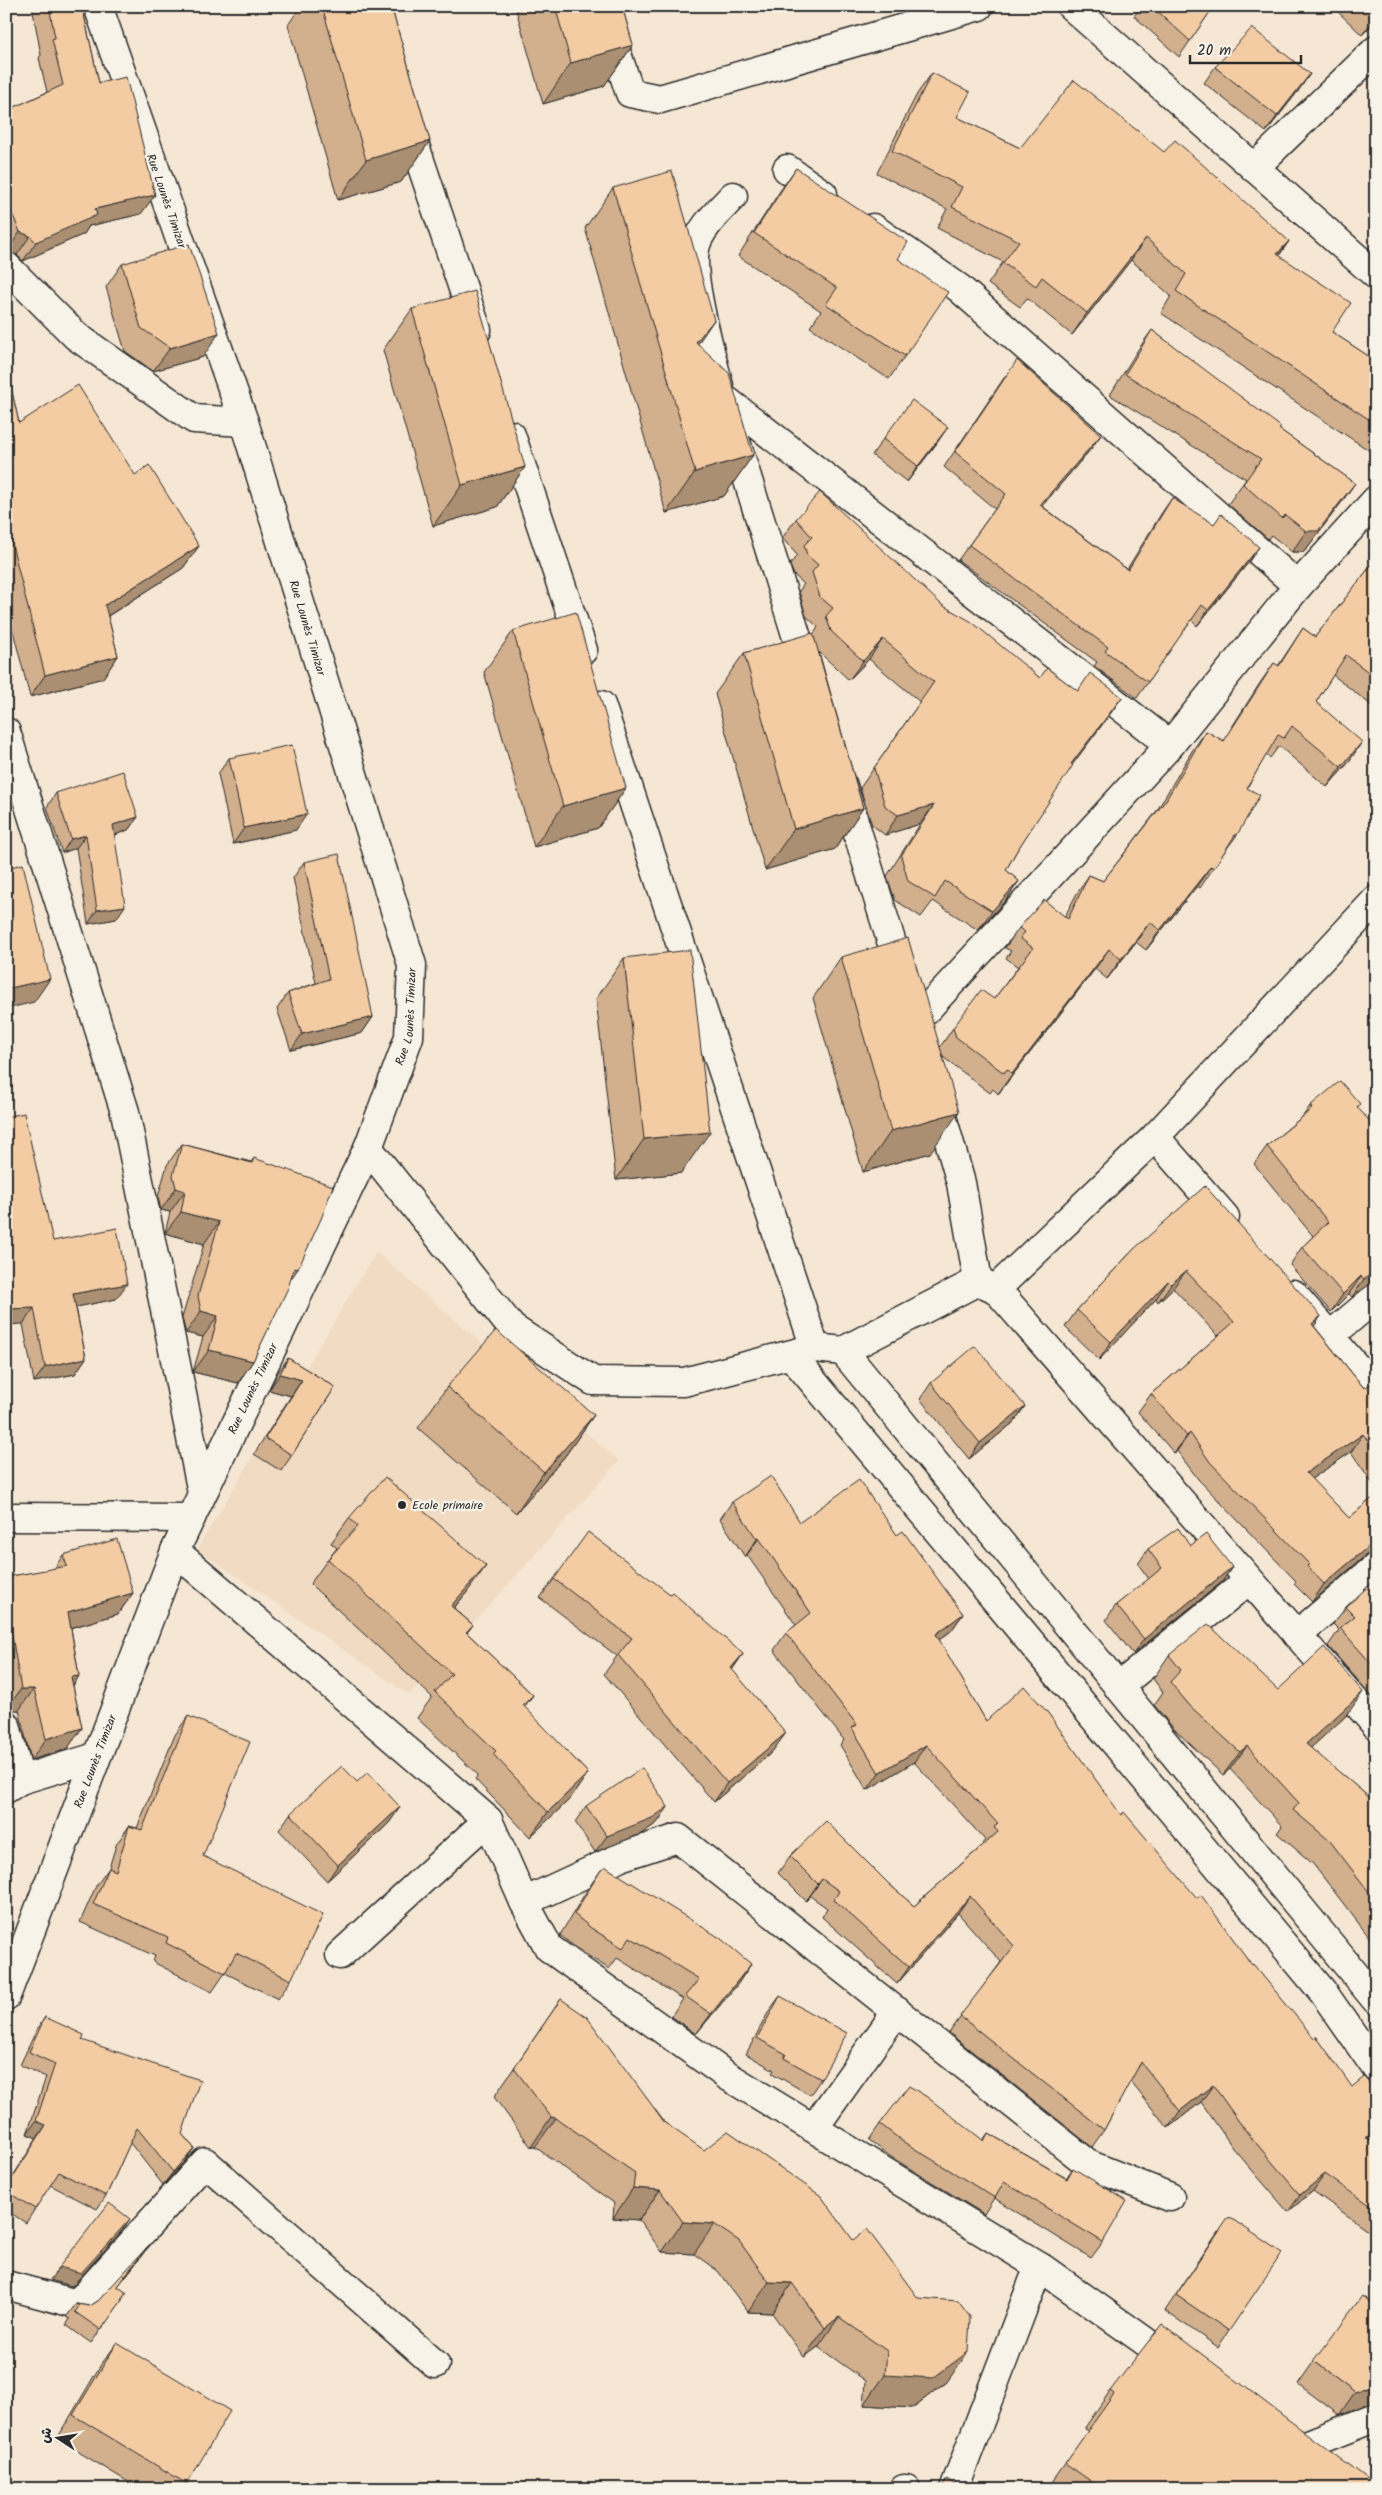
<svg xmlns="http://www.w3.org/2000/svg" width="1382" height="2495" viewBox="0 0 1382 2495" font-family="Kalam,'Playpen Sans Arabic',sans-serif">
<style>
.built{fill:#f1dbc3}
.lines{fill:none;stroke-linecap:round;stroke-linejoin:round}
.minor-casing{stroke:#2b2b2b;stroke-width:31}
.minor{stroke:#f7f3e8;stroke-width:28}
.wall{fill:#d2af8d;stroke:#2b2b2b}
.shaded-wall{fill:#ab8f73;stroke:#2b2b2b}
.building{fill:#f4cca4;stroke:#2b2b2b}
.poi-dot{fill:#2b2b2b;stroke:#f7f3e8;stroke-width:2}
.labels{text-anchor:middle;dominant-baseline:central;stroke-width:4.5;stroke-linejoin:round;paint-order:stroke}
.street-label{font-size:12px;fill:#2b2b2b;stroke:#f7f3e8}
.poi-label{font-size:12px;fill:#2b2b2b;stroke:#f7f3e8;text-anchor:start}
</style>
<rect width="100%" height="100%" fill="#f6e7d4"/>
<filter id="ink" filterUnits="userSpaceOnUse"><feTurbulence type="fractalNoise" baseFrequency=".02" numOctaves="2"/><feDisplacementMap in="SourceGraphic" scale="10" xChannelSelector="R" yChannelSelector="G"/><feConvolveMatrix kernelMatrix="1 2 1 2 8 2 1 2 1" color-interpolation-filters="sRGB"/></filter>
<g filter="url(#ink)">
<!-- built -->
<path class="built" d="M376 1252 619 1461 409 1695 197 1549Z"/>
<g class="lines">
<!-- minor casing -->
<g class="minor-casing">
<g id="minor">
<path d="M601 6 630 93 660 99 979 6"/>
<path d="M1071 6 1376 275"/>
<path d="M407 122 477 330"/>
<path d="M1254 168 1376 50"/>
<path d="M787 169 823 194"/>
<path d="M873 228 959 288 1298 586"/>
<path d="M6 266 76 336 194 419 244 422"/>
<path d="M721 394C713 360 689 280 695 249 698 230 721 209 733 196"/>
<path d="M511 435 583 650"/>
<path d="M808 673 722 397 1170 745 916 1021"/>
<path d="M601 705 815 1348"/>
<path d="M6 732 125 1112 202 1493"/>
<path d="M1170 745 1298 586 1376 500"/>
<path d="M843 786 903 979"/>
<path d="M936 1095 961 1183 978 1281"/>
<path d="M1155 1137 1225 1217"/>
<path d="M368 1148 512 1328 593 1381 684 1382 815 1348 843 1351 978 1281 996 1289 1155 1137 1376 900"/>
<path d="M996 1289 1376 1725"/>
<path d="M1293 1294 1376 1390"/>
<path d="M1331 1335 1376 1297"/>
<path d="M843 1351 1376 2000"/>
<path d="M791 1355 1323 1992 1376 2068"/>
<path d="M6 1517 191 1518"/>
<path d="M175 1551 488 1820 524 1902 549 1948 726 2075 1039 2266 1177 2364"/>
<path d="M1297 1635 1376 1567"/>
<path d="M1118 1687 1249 1580"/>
<path d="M6 1725 20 1780"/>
<path d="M6 1789 20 1780 96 1757"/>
<path d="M524 1902 623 1856 678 1838 1090 2165 1170 2197"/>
<path d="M340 1955 488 1820"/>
<path id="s1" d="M6 1996 175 1551 368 1148 409 1037 412 965 244 422 98 6"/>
<path d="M814 2128 897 2011"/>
<path d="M6 2285 77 2304 205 2162 435 2364"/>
<path d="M1283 2440 1296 2449 1376 2417"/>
<path d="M904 2489H906"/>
<path d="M954 2489 1039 2266"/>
</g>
</g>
<!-- minor -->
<use href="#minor" class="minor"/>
</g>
<!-- wall -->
<path class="wall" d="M32 6H82L99 83 141 214 89 226 84 234 23 261 17 255 7 251 6 249V111L47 92 39 58 41 55Z
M301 6H391L430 141 401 182 338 200 288 25Z
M515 6H622L633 45 604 86 543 104Z
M1133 6H1214L1179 57 1134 16 1137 12Z
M1332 6H1376V21L1362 35Z
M1215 67 1299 90 1266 132 1204 83Z
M932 73 957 117 1020 148 1164 152 1289 241 1279 256 1332 332 1376 361V455L1161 313 1171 296 1131 260 1072 335 1027 298 1020 307 988 284 1003 262 937 228 947 209 877 173 917 94Z
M796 168 898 259 905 356 889 379 810 327 821 311 738 256 780 191Z
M613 188 698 344 753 455 724 496 666 513 585 228Z
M122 264 203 357 153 371 125 351 106 287Z
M412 309 525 467 497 507 433 526 383 350Z
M1152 330 1279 429 1355 483 1341 503 1304 552H1292L1271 535 1268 539 1228 504 1246 479 1110 395 1137 351Z
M6 365 19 423 135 475 199 546 183 568 108 616 118 656 103 678 30 697 6 604Z
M1006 375 1101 435 1090 450 1042 506 1127 569 1161 514 1172 498 1248 563 1197 626 1191 620 1137 698 1094 666 1097 662 958 560 995 509 944 467Z
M883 439 937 443 907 482 872 455Z
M796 519 942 605 1040 678 1077 691 1122 697 1108 717 1072 764 1016 852 1006 870 1019 881 1006 900 978 930 933 901 921 917 895 900 887 876 920 824 885 835 872 825 860 788 920 702 869 659 849 680 819 652 863 808 835 849 765 870 715 694 744 653 814 634 818 627 806 616 799 591 804 584 794 575 790 565 797 555 782 538Z
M1376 559V709L1333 675 1316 702 1349 762 1327 787 1279 746 1270 758 1266 755 1247 788 1237 835 1222 855 1200 888 1197 886 1146 950 1136 942 1107 979 1095 969 998 1094 993 1089 990 1093 943 1057 930 1153 863 1172 813 998 841 957 940 1047 953 1028 994 999 1018 967 1006 958 1011 951 1005 948 1019 928 1065 916 1076 895 1089 875 1103 881 1156 812 1192 751 1206 731 1223 741 1260 683 1274 663 1278 666 1303 628 1315 637Z
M513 631 626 788 598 828 534 847 484 672Z
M229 758 296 830 233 844 218 774Z
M56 793 138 817 128 830 115 835 116 919 88 924 76 848 62 853 47 807Z
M304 862 373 1017 362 1033 291 1050 277 1009 288 993 316 983 293 878Z
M624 958 681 1173 616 1180 596 999Z
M1360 1104 1357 1108 1376 1128V1282H1373L1352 1297 1349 1294 1331 1312 1290 1265 1302 1247 1313 1236 1254 1164 1267 1146 1303 1116 1310 1106Z
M182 1144 251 1162 254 1158 291 1278 253 1361 238 1383 193 1372 203 1337 186 1333 182 1318 204 1244 165 1233 170 1212 161 1210 158 1197 167 1165Z
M53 1241 116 1299 76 1307 86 1358 75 1374 34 1382 23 1324Z
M1134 1249 1321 1316 1314 1326 1364 1388 1376 1391V1488L1351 1452 1311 1479 1349 1518 1376 1495V1552H1373L1366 1555 1312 1602 1294 1584 1296 1581 1198 1479 1177 1451 1174 1453 1138 1412 1151 1394 1218 1336 1173 1288 1158 1302 1156 1299 1099 1360 1065 1327 1077 1310Z
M288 1358 335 1387 292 1455 281 1471 254 1454 291 1396 269 1390 277 1374Z
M931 1383 1025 1406 1014 1422 969 1459 920 1399Z
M447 1387 594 1415 565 1456 516 1513 418 1428Z
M732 1502 800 1522 897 1535 963 1614 951 1631 939 1640 986 1721 1121 1815 1371 2141 1376 2145V2236L1313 2191 1288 2212 1233 2148 1201 2102 1168 2128 1130 2081 1104 2130 1092 2147 949 2033 1001 1962 958 1913 897 1984 822 1917 827 1908 810 1896 806 1901 778 1873 790 1856 889 1884 914 1906 983 1845 982 1844 985 1840 914 1762 867 1790 840 1745 844 1740 774 1650 786 1633 796 1625 747 1555 745 1557 720 1519Z
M349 1518 468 1591 454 1608 473 1625 467 1633 533 1695 524 1707 588 1773 570 1799 530 1837 475 1779 478 1775 417 1718 432 1697 310 1584 328 1559 337 1548 331 1543Z
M1190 1546 1232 1567 1222 1582 1133 1654 1106 1620 1116 1605 1149 1579 1138 1564 1148 1549Z
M63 1555 133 1593 118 1614 71 1628 79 1676 73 1686 82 1728 67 1749 31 1760 19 1710H6V1577L54 1569Z
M554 1579 743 1654 732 1670 772 1752 714 1802 604 1674 617 1656 540 1598Z
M1376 1579V1701L1328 1646 1339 1630 1333 1624 1346 1607Z
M1169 1655 1278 1690 1347 1715 1310 1748 1376 1803V1946L1313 1864 1277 1833 1282 1826 1230 1769 1223 1775 1174 1729 1154 1705 1163 1692 1153 1679Z
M188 1716 203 1856 291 1980 278 1999 225 1973 212 1992 153 1962 155 1956 80 1922 96 1886 109 1868 116 1845 129 1826 137 1828 175 1735Z
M357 1782 400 1807 389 1823 327 1881 279 1830 290 1814Z
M586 1806 668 1807 657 1823 641 1834 595 1852 575 1822Z
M601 1870 751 1964 737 1985 696 2034 671 2016 683 1999 617 1958 609 1969 576 1948 560 1935 587 1890Z
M780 1996 821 2079 810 2095 772 2073 774 2070 746 2054 769 2011Z
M561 1999 665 2123 947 2382 912 2408 864 2405 866 2381 818 2347 804 2357 772 2313 748 2312 718 2271 694 2254 662 2252 639 2220 613 2218 614 2203 535 2147H531L494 2097Z
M45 2017 82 2040 182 2134 194 2148 185 2161 163 2185 130 2143 106 2196 97 2209 50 2185 26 2223 6 2210V2187L37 2138 27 2134 46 2077 20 2065 36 2031Z
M880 2124 983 2140 988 2133 1066 2178 1073 2168 1103 2242 1091 2258 994 2198 984 2214 891 2157 869 2140Z
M1218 2232 1229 2331 1218 2347 1165 2311Z
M140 2258 117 2287 127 2293 91 2343 66 2325 70 2319 66 2317 76 2304 90 2306 98 2301Z
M117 2343 187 2484 183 2489H140L57 2439 100 2366Z
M1314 2361 1370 2403 1339 2415 1298 2384Z
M1110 2391 1376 2489H1047L1088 2431 1084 2429Z"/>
<!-- shaded-wall -->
<path class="shaded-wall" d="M1376 16V21L1362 35Z
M633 45 604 86 543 104 571 63Z
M1310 74 1299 90 1266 132 1277 116Z
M430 141 401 182 338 200 366 160Z
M155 195 141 214 89 226 84 234 23 261 36 242 95 209Z
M20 232 30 236 17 255 7 251Z
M1146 238 1131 260 1072 335 1087 313Z
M1289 241 1274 262 1277 254Z
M714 320 686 361 668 383 696 342Z
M219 333 203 357 153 371 170 348Z
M948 427 937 443 907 482 918 466Z
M1101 435 1090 450 1029 521 1040 505Z
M753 455 724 496 666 513 695 472Z
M525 467 497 507 433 526 462 485Z
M1355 483 1341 503 1304 552H1292L1306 531Z
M199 546 183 568 90 627 105 605Z
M1259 547 1248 563 1197 626 1208 610Z
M883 639 869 659 849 680 863 661Z
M118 656 103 678 30 697 45 675Z
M1122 697 1108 717 1058 784 1071 764Z
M1362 742 1349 762 1327 787 1341 767Z
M626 788 598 828 534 847 563 806Z
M934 805 920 824 885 835 898 815Z
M863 808 835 849 765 870 794 829Z
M307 814 296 830 233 844 244 828Z
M138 817 128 830 104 839 113 825Z
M86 835 76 848 62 853 71 839Z
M1211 866 1197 886 1146 950 1160 930Z
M1019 881 1006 900 978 930 992 911Z
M125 906 116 919 88 924 97 910Z
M1150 922 1136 942 1107 979 1121 959Z
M1109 949 1095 969 998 1094 1012 1074Z
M50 979 34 1002 6 1009V989Z
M373 1017 362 1033 291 1050 302 1034Z
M959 1112 930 1153 863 1172 891 1131Z
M710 1132 681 1173 616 1180 644 1139Z
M176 1188 185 1191 170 1212 161 1210Z
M181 1212 219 1222 204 1244 165 1233Z
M294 1268 298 1269 282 1291Z
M1186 1271 1173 1288 1158 1302 1171 1284Z
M1376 1271V1282H1373L1352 1297 1364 1279Z
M1361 1276 1349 1294 1331 1312 1343 1294Z
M1168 1281 1156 1299 1099 1360 1111 1342Z
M127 1284 116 1299 62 1310 73 1294Z
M34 1308 23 1324 6 1325V1309Z
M201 1311 218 1316 203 1337 186 1333Z
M1321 1316 1309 1334 1312 1324Z
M209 1350 253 1361 238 1383 193 1372Z
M86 1358 75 1374 34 1382 45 1367Z
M280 1374 302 1380 291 1396 269 1390Z
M1025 1406 1014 1422 969 1459 980 1443Z
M594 1415 565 1456 516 1513 544 1472Z
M1190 1433 1177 1451 1174 1453 1187 1436Z
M1363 1434 1351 1452 1294 1491 1306 1473Z
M759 1538 747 1555 745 1557 757 1539Z
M1376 1540V1552H1373L1366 1555 1312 1602 1324 1584Z
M486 1566 468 1591 434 1631 451 1606Z
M1232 1567 1222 1582 1133 1654 1144 1639Z
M133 1593 118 1614 53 1633 68 1612Z
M963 1614 951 1631 924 1651 936 1634Z
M743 1654 729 1674 731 1668Z
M79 1676 65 1697 71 1677Z
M21 1689H34L19 1710H6Z
M1363 1692 1347 1715 1289 1768 1306 1744Z
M533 1695 515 1720 523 1705Z
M82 1728 67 1749 31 1760 46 1739Z
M786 1733 772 1752 714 1802 727 1783Z
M926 1745 914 1762 867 1790 879 1773Z
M1247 1746 1230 1769 1223 1775 1240 1752Z
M588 1773 570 1799 530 1837 548 1812Z
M400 1807 389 1823 327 1881 338 1865Z
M668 1807 657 1823 641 1834 595 1852 607 1836Z
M822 1879 810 1896 806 1901 818 1884Z
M970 1896 958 1913 897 1984 909 1967Z
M751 1964 737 1985 696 2034 711 2014Z
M1213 2085 1201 2102 1168 2128 1180 2111Z
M551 2117 556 2118 535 2147H531Z
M36 2121 46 2125 37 2138 27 2134Z
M1376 2130V2137L1354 2155 1366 2138Z
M194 2148 185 2161 163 2185 173 2172Z
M1325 2174 1313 2191 1288 2212 1300 2195Z
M633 2188 660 2190 639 2220 613 2218Z
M130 2219 121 2232 72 2286 50 2280 59 2267Z
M683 2222 714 2224 694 2254 662 2252Z
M149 2245 140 2258 108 2299 117 2286Z
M769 2282 792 2283 772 2313 748 2312Z
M839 2317 818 2347 804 2357 825 2328Z
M968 2352 947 2382 912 2408 864 2405 885 2375Z
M1376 2384V2395L1370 2403 1339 2415 1355 2392Z"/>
<!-- building -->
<path class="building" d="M49 6H82L99 83 126 77 155 195 95 209 97 215 36 242 30 236 20 232 6 199V111L63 85 52 39 55 38Z
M322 6H391L430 141 366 160Z
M555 6H622L633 45 571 63Z
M1152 6H1214L1190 41Z
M1252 28 1310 74 1277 116 1215 67Z
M932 73 970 92 957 117 1020 148 1074 80 1164 152 1175 140 1289 241 1277 254 1351 303 1332 332 1376 361V424L1176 291 1186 274 1146 238 1087 313 1042 277 1036 286 1003 263 1019 241 952 207 962 187 892 151Z
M796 168 908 242 898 259 948 292 905 356 826 304 837 288 754 233Z
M672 171 714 320 696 342 729 373 753 455 695 472 613 188Z
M189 244 219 333 170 348 141 328 122 264Z
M475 291 525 467 462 485 412 309Z
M1152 330 1281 427 1279 429 1355 483 1318 531H1306L1285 515 1282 518 1243 484 1261 459 1125 374Z
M1017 360 1101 435 1040 505 1128 570 1172 498 1214 524 1221 514 1259 547 1208 610 1202 605 1148 682 1105 651 1108 647 969 545 1006 494 955 452Z
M6 365 19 423 78 385 135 475 149 465 199 546 105 605 118 656 45 675 6 521Z
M912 400 948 427 918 466 883 439Z
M820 492 942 605 972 622 1040 678 1047 668 1078 691 1090 673 1122 697 1071 764 1073 765 1016 852 1006 870 1019 881 992 911 945 881 935 898 908 881 901 856 934 805 898 815 885 806 874 768 934 682 883 639 863 661 831 631 826 616 833 608 820 597 812 572 818 565 807 555 804 545 812 537 796 519Z
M1376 559V678L1346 655 1316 702 1362 742 1341 767 1292 726 1284 738 1278 735 1247 788 1260 795 1237 835H1235L1214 868 1211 866 1160 930 1150 922 1121 959 1109 949 1012 1074 1007 1069 1004 1073 956 1037 953 1028 981 990 994 999 1033 948 1020 938 1025 932 1019 928 1044 900 1068 919 1089 875 1103 881 1166 800 1206 731 1224 741 1274 663 1279 666 1303 628 1315 637Z
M576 612 626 788 563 806 513 631Z
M813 633 863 808 794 829 744 653Z
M292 745 307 814 244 828 229 758Z
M123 771 138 817 113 825 125 906 97 910 86 835 71 839 56 793Z
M6 844 11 867 23 864 50 979 6 989Z
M339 854 373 1017 302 1034 288 993 329 979 304 862Z
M908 938 959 1112 891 1131 841 957Z
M690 950 710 1132 644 1139 624 958Z
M1340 1081 1360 1104 1357 1107 1376 1128V1271L1364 1279 1361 1276 1343 1294 1302 1247 1328 1222 1267 1146 1312 1109 1310 1106Z
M24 1113 53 1241 117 1228 127 1284 73 1294 86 1358 45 1367 34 1308 6 1309V1117Z
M182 1144 252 1163 254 1158 333 1186 321 1219 298 1269 294 1268 288 1288 253 1361 209 1350 218 1316 201 1311 198 1296 219 1222 181 1212 185 1191 176 1188 173 1175Z
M1205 1186 1321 1316 1312 1324 1364 1388 1371 1384 1376 1391V1452L1363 1434 1306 1473 1349 1518 1376 1495V1540L1324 1584 1307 1566 1309 1564 1210 1462 1190 1433 1187 1436 1151 1394 1234 1322 1186 1271 1171 1284 1168 1281 1111 1342 1077 1310 1134 1249Z
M496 1330 594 1415 544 1472 447 1387Z
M975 1346 1025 1406 980 1443 931 1383Z
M288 1358 335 1387 292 1455 265 1438 302 1380 280 1374Z
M771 1476 800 1522 859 1480 897 1535 903 1531 963 1614 936 1634 986 1721 1024 1686 1048 1713 1121 1815 1124 1812 1197 1898 1201 1895 1252 1965 1253 1964 1314 2038 1316 2036 1352 2087 1364 2077 1376 2092V2130L1366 2138 1376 2145V2210L1325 2174 1300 2195 1245 2130 1213 2085 1180 2111 1141 2062 1104 2130 960 2016 1014 1946 970 1896 909 1967 834 1900 839 1891 822 1879 818 1884 790 1856 826 1821 889 1884 914 1906 998 1832 994 1827 998 1824 926 1745 879 1773 852 1728 857 1725 786 1633 811 1613 759 1538 757 1539 732 1502Z
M385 1477 486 1566 451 1606 473 1625 466 1632 533 1695 523 1705 588 1773 548 1812 493 1754 496 1751 435 1692 452 1674 328 1559 358 1526 349 1518Z
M1178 1528 1190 1546 1206 1534 1232 1567 1144 1639 1116 1605 1162 1568 1148 1549Z
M588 1532 670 1594 672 1592 743 1654 731 1668 786 1733 727 1783 618 1655 632 1638 554 1579Z
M117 1539 133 1593 68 1612 79 1676 71 1677 82 1728 46 1739 34 1689H21L6 1599V1577L67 1566 63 1555Z
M1376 1579V1669L1340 1628 1355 1616 1346 1607Z
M1208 1624 1278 1690 1324 1647 1363 1692 1306 1744 1376 1803V1901L1330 1841 1293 1810 1299 1803 1247 1746 1240 1752 1190 1706 1170 1682 1181 1670 1169 1655Z
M188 1716 250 1742 203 1856 323 1915 291 1980 236 1953 225 1973 166 1943 168 1937 93 1904 109 1868 116 1871 129 1826 142 1830Z
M342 1766 357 1782 368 1772 400 1807 338 1865 290 1814Z
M642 1768 668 1807 652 1818 607 1836 586 1806Z
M606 1867 720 1938 751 1964 711 2014 685 1996 699 1979 630 1937 623 1948 591 1928 574 1914 601 1870Z
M780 1996 847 2033 821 2079 784 2058 786 2054 757 2038Z
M561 1999 587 2017 665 2123 704 2150 728 2131 821 2196 853 2240 867 2229 918 2298 958 2301 970 2317 968 2352 933 2378 885 2375 887 2351 839 2317 825 2328 792 2283 769 2282 739 2241 714 2224 683 2222 660 2190 633 2188 635 2173 556 2118 551 2117 514 2068Z
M45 2017 84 2035 82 2040 200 2080 182 2134 194 2148 173 2172 137 2128 106 2196 59 2172 35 2209 6 2191V2188L46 2125 36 2121 55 2064 29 2052Z
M909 2086 927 2097 984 2141 988 2133 1067 2179 1073 2168 1127 2201 1103 2242 1004 2182 995 2198 902 2141 880 2124Z
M109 2203 130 2219 81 2273 59 2267Z
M1229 2217 1282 2253 1229 2331 1176 2295Z
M149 2245 117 2286 127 2293 101 2330 75 2312 79 2306 76 2304 90 2306 98 2301Z
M1362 2296 1376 2306V2384L1355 2392 1314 2361Z
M1162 2324 1376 2486V2489H1102L1065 2463 1114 2394 1110 2391Z
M117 2343 230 2411 187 2484 73 2415Z
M947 2479 960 2489H940Z"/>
</g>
<!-- markers -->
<circle class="poi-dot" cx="402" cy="1505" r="5"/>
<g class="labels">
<!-- street labels -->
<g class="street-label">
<text transform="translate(166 201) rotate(71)">Rue Lounès Timizar</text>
<text transform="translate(307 628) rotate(73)">Rue Lounès Timizar</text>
<text stroke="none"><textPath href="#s1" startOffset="1061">Rue Lounès Timizar</textPath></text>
<text stroke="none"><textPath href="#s1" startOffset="656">Rue Lounès Timizar</textPath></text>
<text stroke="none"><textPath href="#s1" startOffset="251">Rue Lounès Timizar</textPath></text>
</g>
<!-- poi labels -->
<g class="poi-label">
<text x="412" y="1505">Ecole primaire</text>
</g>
</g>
<!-- margin -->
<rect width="1382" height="2495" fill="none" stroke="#f7f3e8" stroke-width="25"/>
<rect x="12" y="12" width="1357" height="2470" fill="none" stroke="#2b2b2b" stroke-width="2" filter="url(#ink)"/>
<!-- north arrow -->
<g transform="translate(58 2438) rotate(282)" stroke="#f7f3e8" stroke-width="4" paint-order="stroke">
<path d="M0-4L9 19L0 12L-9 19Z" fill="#2b2b2b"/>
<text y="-8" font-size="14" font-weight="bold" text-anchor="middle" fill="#2b2b2b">ش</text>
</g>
<!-- scale -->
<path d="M1190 55v8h111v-8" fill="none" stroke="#2b2b2b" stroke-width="2.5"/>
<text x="1197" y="55" font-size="15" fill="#2b2b2b" stroke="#f7f3e8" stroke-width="4" paint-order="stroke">20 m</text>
</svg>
